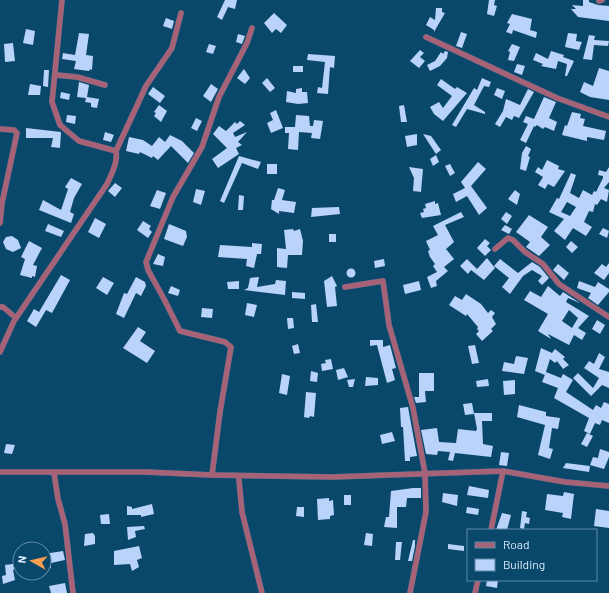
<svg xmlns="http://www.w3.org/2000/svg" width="609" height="593" viewBox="0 0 609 593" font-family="Barlow,sans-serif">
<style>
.building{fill:#bad3fb;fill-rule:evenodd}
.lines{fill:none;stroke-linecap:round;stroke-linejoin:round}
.street-casing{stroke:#2f6685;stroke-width:6}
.street{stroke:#a66378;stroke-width:5.5}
</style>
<rect width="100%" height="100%" fill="#0a486b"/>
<!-- building -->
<path class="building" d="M225 0H237L235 9 228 7 222 20 217 17Z
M489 0H495L494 5 497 6 494 16 487 14Z
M583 0H589V2L598 5 609 6V21L578 17 571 9H576L572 5 583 6Z
M436 8H442V12L445 13 434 32V30L426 25 430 17 435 20Z
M274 13 287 25 281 33 276 29 272 33 264 23Z
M512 14 532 19 530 30 537 32 536 38 513 30 512 34 506 32 510 24 507 23Z
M166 18 174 21 172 29 163 26Z
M26 29 35 31 33 45 23 43Z
M461 32 467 34 462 48 456 46Z
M79 33 89 34 86 55 93 56 92 70 90 69 89 71 74 69 76 61 62 59 63 53 75 55Z
M568 33 577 34 576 41 582 42 579 50 565 47Z
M238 34 245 36 242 44 236 42Z
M589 35 595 36 594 40 609 41 608 46 594 45 592 60 583 59Z
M13 43 15 61 5 62 4 44Z
M209 44 216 46 213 54 206 52Z
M512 44 520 47 514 61 508 60 510 52 508 51Z
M420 50 424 53 420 57 425 61 419 68 410 61Z
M445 51 448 52 447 58 440 66 430 71 427 65 435 61 441 52 443 54Z
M551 51 564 55 563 57 574 61 567 76H565L567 64 558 61 556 69 541 66 543 64 533 60 536 53 548 59Z
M308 54 335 56 334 68 330 67 328 94 317 93 318 87 322 88 325 62 307 60Z
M517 64 525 66 522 75 514 72Z
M293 66H303V72H293Z
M599 68 609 71V100L590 97 580 92 584 82 593 86Z
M244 69 250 78 245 84 237 78Z
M44 70H49L48 87 43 86Z
M267 78 275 88 270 92 262 83Z
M482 78 491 82 489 87 484 86 474 105 485 112V114L467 109 456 127 452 125 474 88 477 90Z
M441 79 455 89 457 87 467 93 443 121 434 114 430 107 439 102 443 108 452 96 437 85Z
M79 82 89 85 87 97 99 99 97 108 91 107V103L85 102 86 98 77 97Z
M30 84 41 86 40 95H28Z
M211 84 218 89 211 102 203 96Z
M153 87 165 96 160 103 148 94Z
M302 88V92H307L308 103 298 104 286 102 287 91 296 93V89Z
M497 88 505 91 502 99 494 95Z
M528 89 534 92 519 118 514 116 512 120 506 117 500 127 495 124 503 111 506 99 520 105Z
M61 92 70 94 69 100 60 98Z
M544 97 556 102 549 118 557 122 554 131 545 127 543 129 537 125 535 127 534 126 526 143 520 140 528 124 523 122 526 116 534 119Z
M159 105 167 111 161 122 154 116 156 113 154 112Z
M404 105 407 122H401L399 106Z
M276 110 283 128 271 133 267 123 273 120 270 113Z
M572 112 581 114 580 118 585 119 583 126 606 131 604 140 587 137V141L562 135 565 125 567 126Z
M67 115 76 116 75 124 66 122Z
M296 115 309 116 310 126H313L314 120 323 121 320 139 311 138 312 133 299 132 298 150 288 149 289 133H285V127H295Z
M196 118 202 121 197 131 191 128Z
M240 121 245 125 233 133 235 137 247 132 238 142 242 145 236 148 239 154 218 168 212 159 227 148 213 134 219 126 226 131 235 122 237 124Z
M26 128 61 132 60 148 51 147 53 138H26Z
M105 132 114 135 111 142 103 140Z
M417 134V145L407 147 405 136Z
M423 134 431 136 441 150 436 154Z
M170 135 182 141 194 153 188 163 171 146 158 160 153 156 152 158 140 152 139 154 126 151 129 137 143 140 152 146 159 137 165 142Z
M526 146 531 149 528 156 530 157 526 171 520 169 522 153Z
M436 155 439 162 433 166 430 159Z
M239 156 261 162 258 169 242 163 224 203 220 201Z
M547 160 559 166 558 169 565 171 554 187 548 184 545 189 538 185 543 177 535 172 538 167 542 170Z
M478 162 486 169 471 186 487 208 479 215 467 196 456 202 453 194 465 188 461 182Z
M267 164H277V174H267Z
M450 164 455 173 450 176 445 166Z
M409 167 423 169 421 192 413 191 414 178Z
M609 167V182L604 188 609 190 607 202 601 199 597 205 595 204 593 212 589 211 584 222 592 227 586 236 573 228 565 240 554 231 564 219 549 212 557 198 559 199 571 173 576 175 570 193 579 198 583 190 592 195 594 191 596 192 603 178V176L598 175 599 170 606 172ZM567 202 576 207 570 216 561 212Z
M71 178 82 184 74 198 70 212 74 214 71 223 39 210 43 200 61 210 68 189 65 187Z
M115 183 122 188 115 197 108 191Z
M278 188 285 190 282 200 296 202 294 213 279 211V214L271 209 272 200H274Z
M196 189 205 191 201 205 193 202Z
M157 190 166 193 160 209 150 206Z
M515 190 520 194 517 205 508 199Z
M239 195 244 196 243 210H238Z
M435 201V204L438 203 441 215 422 218 420 213 424 212 423 209 426 208 425 204Z
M339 207 340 214 311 217 312 208Z
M461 212 464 217 445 225 454 242 446 249 454 259 444 267 448 271 436 281 437 286 431 288 427 277 437 272 433 266 435 264 430 257 428 251 430 250 426 241 438 235 433 226Z
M506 212 512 216 507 224 501 219Z
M529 215 548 227 541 237 550 245 539 256 526 247 530 242 516 232Z
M95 218 106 224 99 238 88 232Z
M143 221 151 226 149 229 152 232 148 238 137 230Z
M48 224 64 231 61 237 45 231Z
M169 224 186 231 187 237 183 246 164 239Z
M505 225 512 229 509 234 501 230Z
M603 228 609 231 607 238 599 234Z
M293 229 294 231 300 229 303 241 302 255H288L287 268 277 267V248L286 249 284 230Z
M329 234H336V242H329Z
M12 236 18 240 21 248 13 252 6 249 3 242 6 237Z
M485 239 490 243 487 246 491 250 485 256 477 248Z
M29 241 42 248 33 265 37 266 35 277 32 276V278L20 275 25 259 21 257Z
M571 241 578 247 572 253 566 247Z
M252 243 262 244 261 254H257L254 268 246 266 247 259 218 257 220 245 252 247Z
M158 254 165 257 163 266 153 264Z
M487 258 495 268 484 280 471 270 468 274 460 266 467 259 477 269Z
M384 259 385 266 375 268 374 261Z
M500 259 518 273 532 262 540 267 549 278 542 285 538 281 542 276 532 270 523 276 510 294 502 287 509 278 494 266Z
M609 263V273L604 280 594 273 602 264 606 267Z
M558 264 569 273 564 280 553 270Z
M346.5 273a4.5 4.5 0 1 1 9 0a4.5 4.5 0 1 1-9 0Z
M61 275 70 280 52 313 46 310 36 327 27 321 34 309 39 312Z
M332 276 337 286 335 287 337 306 327 307 324 281Z
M103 277 114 283 107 295 96 288Z
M136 277 145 282 146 286 141 296 136 293 124 318 116 314 124 293 127 294Z
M259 277 257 287 275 284 276 280 286 281 285 295 244 290 248 288 250 278Z
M239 281V289H228L227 282Z
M419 281 421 290 405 294 403 285Z
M579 281 595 287 598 282 609 289V292L598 305 588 298 591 293 577 288Z
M171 286 180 290 178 296 168 293Z
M548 286 560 296 563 292 580 303 568 298 566 302 589 316 578 328 586 333 582 340 574 335 569 345 548 334 551 339 538 331 548 314 524 300 530 291 541 297ZM569 310 578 318 572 328 562 321Z
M292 292 305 293V299L292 298Z
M466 294 481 304 488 313 491 310 495 313 492 317 496 324 491 329 493 331 482 341 476 334 479 331 477 329 478 327 467 314 466 316 449 305 455 296 462 300Z
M247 303 257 305 254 317 245 315Z
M316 304 318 322H312L311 305Z
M202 308 213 309 212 318 201 317Z
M287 318H293L294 328 288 329Z
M597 320 605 325 600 334 592 329Z
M138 327 146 332 140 341 155 351 147 363 123 348Z
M370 340H383V347L390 345 396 368 392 369 395 380 387 383 377 345 370 346Z
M298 344 300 353 294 354 292 346Z
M475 345 479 363 472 364 468 346Z
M541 348 552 353 555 349 565 357 563 359 569 365 563 369 557 361 555 363 550 359 545 375 535 371Z
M599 353 605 357 599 369 609 372V388L602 385 591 396 573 378 578 373 593 388 599 378 584 368 589 361 594 364Z
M516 356 528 358 524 374 502 371 504 362 514 364Z
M331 359 333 369 322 371 321 364 326 363 325 360Z
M344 368 348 377 338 380 336 370Z
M311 371 318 373 317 382 310 381Z
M546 372 561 378 563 374 573 380 566 392 593 410 596 405 601 408 604 402 609 404V423L602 420 600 425 595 423 590 434 584 431 589 418 554 398 558 388 542 382Z
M419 373H434V391H425L426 402 416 403 414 397H419Z
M282 374 290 376 287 395 279 393Z
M366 377 378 378V385L365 386Z
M355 379 353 387H349L347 380Z
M488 379 489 386 477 387 476 381Z
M515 380V394L504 395 503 381Z
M306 392 316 393 314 417 310 416 309 418 304 417Z
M472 403 474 414 465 415 463 404Z
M519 405 546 412V416L560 418 558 429 552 428 549 448 553 449 550 459 538 455 545 425 517 417Z
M408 407 417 456 410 457V461H405L403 427H401L400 408Z
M474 413H492V421H482L483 444 493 446 491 457 455 453 453 461 448 460 450 452 438 451 437 455 426 454 421 430 437 428 439 442 456 443 458 429 476 431 477 429Z
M392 432 395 441 382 444 380 435Z
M587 433 593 436 587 447 581 444Z
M6 444 15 445 12 454 4 453Z
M600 449 609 452V457L604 469 590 465 593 457 598 458Z
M501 452 509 453 507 466 499 465Z
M566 463 590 466 589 472 563 468Z
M469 486 489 490 488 498 467 495Z
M413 488H421V498H407L406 507H397V528L384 527 386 517H389L391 491Z
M564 492 574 494 571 519 562 517 563 513 545 510 547 494 563 496Z
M443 493 458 495 457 506 442 502Z
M344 495H351V505H344Z
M329 498V501L333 500 334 515 330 516V519L318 520 317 499Z
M152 504 154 514 141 517V515H127V506L132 507V509Z
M297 507H304V517L296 516Z
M467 507 479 509 478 515 466 513Z
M596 509 609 511V528L594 526Z
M522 511 527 512 526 517 530 518 529 524 525 523 524 529 520 528Z
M502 513 511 515 507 530H496Z
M109 514 110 524H101L100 515Z
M144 526 145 529 135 531 136 537 128 540 127 527Z
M93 533 95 536V544L84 546 85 534Z
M366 533 373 534 372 546 364 545Z
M413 540H415V546L412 561H408Z
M396 542H402L400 560H395Z
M448 544 464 546V551L448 549Z
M139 546 142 558 137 560 139 567 132 571 130 564 114 565V551Z
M63 551 65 560 51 563V568L44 569V554Z
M20 563V566L13 570 15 580 3 584 2 576 6 575 5 565Z
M487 580H498L497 588 486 586Z
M65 583 67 593H51L49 586Z"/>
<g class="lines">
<!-- street casing -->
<g class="street-casing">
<path id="street" d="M62 0 52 102 60 125 79 141 116 151
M599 1 602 0
M426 37 557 98 609 117
M56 75 77 77 105 85
M0 129 14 130 17 133 2 203 0 223
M495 249 508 238 513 240 525 252 543 264 559 284 609 317
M345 287 383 281 389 325 413 408 425 473 426 512 410 593
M0 307H3L16 318
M0 352 14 321 107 184C112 173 118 162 116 151L146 86 172 48 181 13
M0 472H145L212 475 332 477 503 471 565 482 609 486
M54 473 58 499 65 524 73 593
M212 475 220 412 231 347 225 342 180 331 164 299 148 270 146 262 173 197 202 147 219 97 247 43 252 28
M239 480 242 512 262 593
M491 530 503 471
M475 593 478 580"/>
</g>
<!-- street -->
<use href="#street" class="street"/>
</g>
<!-- legend -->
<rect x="467" y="529" width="130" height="52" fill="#0a486b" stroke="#5c8aa5"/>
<rect x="475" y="542" width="20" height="6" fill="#a66378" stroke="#5c8aa5"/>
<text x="503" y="549" font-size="12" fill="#d8edfd">Road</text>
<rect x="475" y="559" width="20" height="12" fill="#bad3fb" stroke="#5c8aa5"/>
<text x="503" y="569" font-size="12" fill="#d8edfd">Building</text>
<!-- north arrow -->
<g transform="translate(32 561) rotate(278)"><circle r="19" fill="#0a486b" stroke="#5c8aa5"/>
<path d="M0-3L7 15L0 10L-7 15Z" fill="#f99f4d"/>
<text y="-6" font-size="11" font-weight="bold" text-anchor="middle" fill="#d8edfd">N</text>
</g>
</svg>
